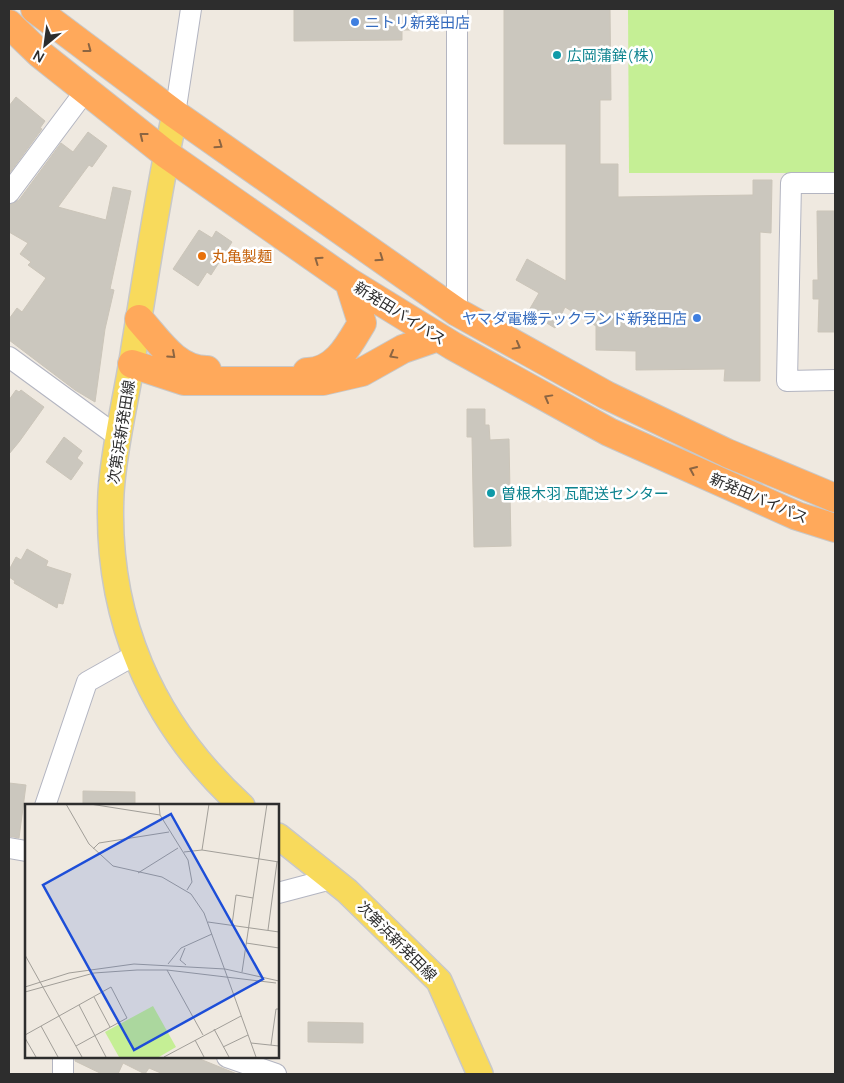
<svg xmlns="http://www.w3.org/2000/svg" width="844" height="1083" viewBox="0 0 844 1083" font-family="Manrope,'Noto Sans JP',sans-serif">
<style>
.pitch{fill:#c5ef95}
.building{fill:#cbc7be;stroke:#cbc5b9}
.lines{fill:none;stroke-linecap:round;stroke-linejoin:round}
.minor-casing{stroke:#b3b5c1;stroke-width:22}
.major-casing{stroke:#c8c8c8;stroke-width:28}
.highway-casing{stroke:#c8c8c8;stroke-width:30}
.minor{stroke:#fff;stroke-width:20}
.major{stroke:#f8da5c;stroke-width:25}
.highway{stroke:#ffa95b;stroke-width:28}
.oneway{stroke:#8c6542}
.shop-dot{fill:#3f7fe0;stroke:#fff;stroke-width:2}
.culture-dot{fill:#0f9aa8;stroke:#fff;stroke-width:2}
.food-dot{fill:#e8710a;stroke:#fff;stroke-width:2}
.labels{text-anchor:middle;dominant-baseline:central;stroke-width:5;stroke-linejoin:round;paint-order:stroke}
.shop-label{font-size:15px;fill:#366cbe;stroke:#fff;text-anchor:start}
.culture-label{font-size:15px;fill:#0d838f;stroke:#fff;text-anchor:start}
.food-label{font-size:15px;fill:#c56008;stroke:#fff;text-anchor:start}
.street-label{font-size:15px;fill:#2d2d2d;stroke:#fff}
.inset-road{fill:none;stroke:#a19e98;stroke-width:1}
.view{fill:#1d4ed8;fill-opacity:0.15;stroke:#1d4ed8;stroke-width:2.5}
.inset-edge{fill:none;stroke:#2d2d2d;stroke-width:2.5}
</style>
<rect width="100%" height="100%" fill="#efe9e0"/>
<!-- pitch -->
<path class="pitch" d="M628 9H835V173H629Z"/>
<!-- building -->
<path class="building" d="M294 9H417V30H402V40L294 41Z
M504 9H610L611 100H600V164H618V197L753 195V180H772L771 233 760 232V381H724L725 369 636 370V351L596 350V326L565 307 555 328 528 312 539 293 516 280 527 259 566 281V144H504Z
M16 97 45 121 40 128 42 129 9 174V106Z
M88 132 107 146 92 167 89 165 58 207 106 220 113 187 131 191 110 289 114 290 105 329 95 402 75 390 9 340V319L17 308 22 312 46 278 28 265 31 262 20 254 28 243 9 232V205L19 200 61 143 73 152Z
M817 211H835V332H818L819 299H813V280H818Z
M199 230 212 238 216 231 232 242 211 275 207 272 198 286 173 269Z
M16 390 19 392 21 390 44 407 19 442 9 454V400Z
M467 409H485V425H489L490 440 509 439 511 546 474 547 472 437H467Z
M64 437 82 451 77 458 83 463 71 480 46 462Z
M27 549 48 561 46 566 71 574 63 604 58 603 57 608 14 583 15 581 9 577V570L16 557 21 560Z
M9 783 26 785 19 838 9 836Z
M83 791 135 792V806H83Z
M308 1022 363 1023V1043L308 1042Z
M75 1057H195L237 1074H163L149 1068 145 1074 123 1063 118 1074H102L75 1061Z"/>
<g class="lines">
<!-- minor casing -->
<g class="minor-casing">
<path id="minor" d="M457 9V312
M175 114 191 9
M835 183H791L787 381 835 380
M9 193 86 90
M9 357 117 436
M45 806 87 682 135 655
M9 848 26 851
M278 893 331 879
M227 1057 276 1074
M63 1074V1057"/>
</g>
<!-- major casing -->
<g class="major-casing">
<path id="major" d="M175 114C158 191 147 270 134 348 127 397 114 444 111 493 105 617 151 723 242 806
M278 836 347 891 439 981 480 1074"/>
</g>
<!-- highway casing -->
<g class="highway-casing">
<path id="highway" d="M35 9 175 114 457 312 606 395 727 453 835 498
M9 24 40 54 166 154 349 282 453 346 609 432 797 516 835 528
M139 319C158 340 176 370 207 370
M132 364 184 381H323L362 372 403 349 438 337
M307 372C336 372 350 343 362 323L349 282"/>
</g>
<!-- minor -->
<use href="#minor" class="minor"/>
<!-- major -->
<use href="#major" class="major"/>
<!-- highway -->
<use href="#highway" class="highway"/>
</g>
<!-- one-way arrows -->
<defs><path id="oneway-chevron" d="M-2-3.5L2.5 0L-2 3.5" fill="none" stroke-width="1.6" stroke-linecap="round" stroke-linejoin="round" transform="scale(1.25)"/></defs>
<g class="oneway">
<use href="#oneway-chevron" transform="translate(88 49) rotate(37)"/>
<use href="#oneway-chevron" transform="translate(143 136) rotate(-142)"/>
<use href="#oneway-chevron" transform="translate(219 145) rotate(35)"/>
<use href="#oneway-chevron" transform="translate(380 258) rotate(35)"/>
<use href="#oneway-chevron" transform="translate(318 260) rotate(-145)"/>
<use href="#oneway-chevron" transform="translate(517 346) rotate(29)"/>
<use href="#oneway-chevron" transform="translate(172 355) rotate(42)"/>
<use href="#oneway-chevron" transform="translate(393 355) rotate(151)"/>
<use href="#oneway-chevron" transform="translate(548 398) rotate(-151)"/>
<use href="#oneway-chevron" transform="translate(693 470) rotate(-156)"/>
</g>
<!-- markers -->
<g class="shop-dot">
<circle cx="355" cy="22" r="5"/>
<circle cx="697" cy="318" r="5"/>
</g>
<g class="culture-dot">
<circle cx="557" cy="55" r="5"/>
<circle cx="491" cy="493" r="5"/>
</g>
<circle class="food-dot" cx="202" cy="256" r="5"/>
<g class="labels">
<!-- shop labels -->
<g class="shop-label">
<text x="365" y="22">ニトリ新発田店</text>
<text x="687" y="318" text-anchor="end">ヤマダ電機テックランド新発田店</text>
</g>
<!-- culture labels -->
<g class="culture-label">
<text x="567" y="55">広岡蒲鉾(株)</text>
<text x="501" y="493">曽根木羽 瓦配送センター</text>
</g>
<!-- food labels -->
<g class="food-label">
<text x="212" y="256">丸亀製麺</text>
</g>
<!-- street labels -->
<g class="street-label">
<text transform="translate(400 313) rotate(32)">新発田バイパス</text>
<text transform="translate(121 432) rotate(-81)">次第浜新発田線</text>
<text transform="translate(759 498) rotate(23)">新発田バイパス</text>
<text transform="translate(397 941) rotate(45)">次第浜新発田線</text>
</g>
</g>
<!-- overview -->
<g transform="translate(25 804)">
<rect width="254" height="254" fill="#efe9e0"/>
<path d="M128 202 151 243 134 253H94L80 228Z" fill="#c5ef95"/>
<path class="inset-road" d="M41 0 64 40 88 62 137 73 166 90 179 109 202 172M65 0 135 11M134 0 135 11 163 56 167 78 162 86M68 45 74 39 144 28M177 46 184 0M159 48 177 46 254 58M113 69 153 44M183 118 254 128M207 121 211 91 228 94M243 126 252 58M221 139 254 144M160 144 155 156 161 161M0 151 57 253M143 160 156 144 187 130M142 166 178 231M217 168 242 0M202 172 231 253M0 183 44 169 109 160 200 165 254 177M0 188 69 169 112 166H142L251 179M69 193 85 223M54 201 81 253M16 222 33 253M189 225 204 253M0 231 86 183 102 214 51 242M0 234 11 253M170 236 179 253M226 239 254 242M246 241 251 205H254M198 243 223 231M139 253 216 212"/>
<path class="view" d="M146 10 238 175 109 246 18 81Z"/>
<rect width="254" height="254" class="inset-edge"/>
</g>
<!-- border -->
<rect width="844" height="1083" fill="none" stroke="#2d2d2d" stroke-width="20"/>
<!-- north arrow -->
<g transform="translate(45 45) rotate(209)" stroke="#ffffff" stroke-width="4" paint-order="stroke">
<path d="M0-4L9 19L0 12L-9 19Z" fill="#2d2d2d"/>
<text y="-8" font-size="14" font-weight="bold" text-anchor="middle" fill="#2d2d2d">N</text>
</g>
</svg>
